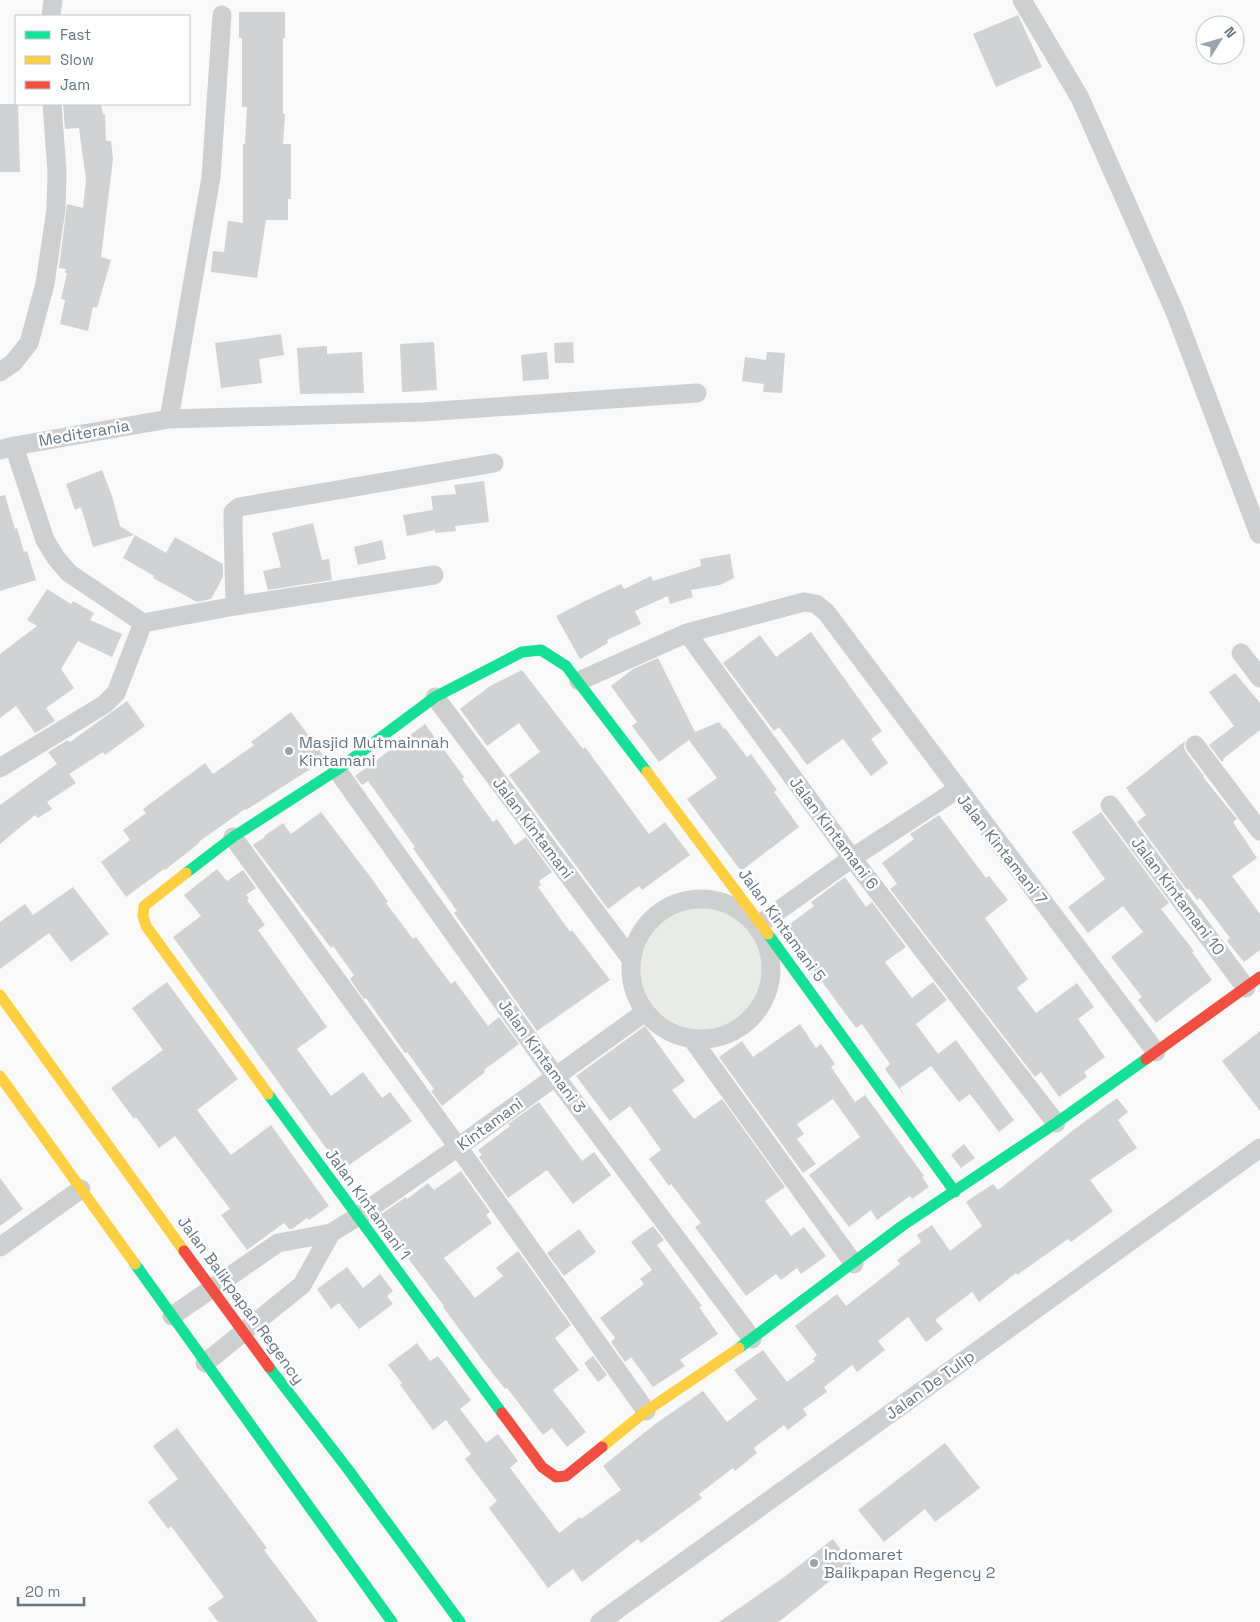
<svg xmlns="http://www.w3.org/2000/svg" width="1260" height="1622" viewBox="0 0 1260 1622" font-family="'Space Grotesk',sans-serif">
<style>
.green{fill:#e8ebe6}
.building{fill:#d0d2d3}
.lines{fill:none;stroke-linecap:round;stroke-linejoin:round}
.street{stroke:#cecfd0;stroke-width:19}
.fast{stroke:#16e098;stroke-width:11}
.slow{stroke:#ffcf43;stroke-width:11}
.jam{stroke:#f24e42;stroke-width:11}
.poi-dot{fill:#99a4ac;stroke:#fff;stroke-width:2}
.labels{text-anchor:middle;dominant-baseline:central;stroke-width:5;stroke-linejoin:round;paint-order:stroke}
.street-label{font-size:16px;fill:#657683;stroke:#fff}
.poi-label{font-size:16px;fill:#657683;stroke:#fff;text-anchor:start}
</style>
<rect width="100%" height="100%" fill="#f9f9f9"/>
<!-- green -->
<path class="green" d="M640 968a62 62 0 1 1 124 0a62 62 0 1 1-124 0Z"/>
<!-- building -->
<path class="building" d="M239 12H285V38H283V114H285L283 144H291V199H288V220H266L257 278 211 272 213 251 224 252 228 221 243 223V144H245L247 107H242V38H239Z
M1018 15 1042 67 996 87 973 34Z
M0 104H18L20 172H0Z
M63 104H101L103 114H105L106 141H111L113 159 101 257 111 260 97 308 93 307 88 331 60 324 65 300 61 299 67 273H65L66 269 59 268 67 204 83 208 86 180 79 128 65 129Z
M281 334 284 355 259 359 262 383 221 388 215 343Z
M434 342 437 390 402 392 400 344Z
M573 342 574 363H555L554 343Z
M327 346V354L362 352 364 393 300 394 297 348Z
M547 352 549 379 523 381 521 355Z
M767 352 785 353 782 393 763 392 764 384 742 381 745 357 766 360Z
M102 470 112 496 120 526 134 535 93 547 81 507 75 510 66 484Z
M484 481 489 522 455 526 456 531 435 533V530L407 536 403 515 433 510 431 496 456 494 454 485Z
M5 495 15 529 17 528 24 552 27 551 36 580 0 591V496Z
M313 523 322 560 329 559 332 580 268 590 263 571 281 567 272 533Z
M135 535 166 553 175 537 223 564V577L211 599 197 602 153 578 154 576 123 558Z
M382 540 386 559 358 565 354 547Z
M730 554 734 578 720 585 691 590 693 597 670 604 668 596 635 611 641 624 607 640 608 643 580 659 556 616 585 601 621 584 624 589 651 576 653 581 701 566 700 559Z
M47 589 71 604 73 601 94 613 90 620 122 634 112 657 78 641 61 669 74 688 46 708 55 721 35 733 16 706 0 718V654L37 626 27 620Z
M811 632 882 731 871 739 888 763 871 776 843 739 807 765 779 727 774 731 723 663 760 635 776 657Z
M658 658 695 732 719 722 724 729 725 728 747 757 751 754 777 790 774 792 799 827 741 871 687 799 717 778 689 740 659 762 632 726 637 722 611 686 633 669Z
M522 670 583 749 585 747 649 834 665 822 690 855 642 890 639 886 608 909 509 775 540 752 519 723 487 746 460 709 490 686Z
M1235 673 1260 703V730L1223 759 1224 760 1222 762 1209 745 1234 726 1209 692Z
M127 701 145 726 105 755 103 752 69 774 76 783 47 802 52 809 38 818 35 815 0 844V805L57 764 48 752 68 740 70 742Z
M291 712 326 759 246 810 245 809 200 841 198 844 165 870 164 869 126 897 101 862 130 840 123 830 146 813 143 809 205 763 213 774 254 745 251 742Z
M425 724 464 777 462 779 493 822 497 819 515 845 526 837 552 872 539 881 541 885 538 887 570 932 572 930 610 980 537 1031 454 913 457 911 413 848 415 847 368 781 362 785 355 776Z
M1185 741 1184 747 1186 752 1204 776 1203 777 1237 819 1233 822 1257 858 1232 876 1260 914V950L1244 962 1227 941 1230 938 1200 898 1197 900 1189 889 1187 890 1137 822 1146 815 1126 788Z
M321 812 372 879 388 902 386 903 413 939 416 937 451 984 455 981 488 1026 499 1017 519 1044 484 1070 485 1072 442 1106 431 1091 434 1089 407 1052 405 1053 366 998 364 999 350 979 354 975 333 946 331 948 253 845 265 837 264 836 283 823 291 834Z
M1101 812 1169 903 1161 909 1194 951 1192 952 1212 980 1156 1023 1138 1000 1142 997 1111 957 1143 932 1123 906 1088 933 1068 907 1105 879 1072 832Z
M939 815 986 878 989 876 1008 900 985 918 1028 979 1017 988 1036 1013 1077 983 1094 1007 1078 1019 1105 1057 1084 1072 1087 1077 1059 1097 1041 1072 1035 1077 890 889 897 884 882 863 914 839 910 834Z
M217 869 227 881 243 870 256 888 246 895 249 898 247 900 265 925 258 930 327 1027 297 1049 331 1096 363 1072 382 1098 390 1092 412 1121 342 1170 173 937 201 916 184 895Z
M845 877 866 907 872 902 906 947 885 962 912 998 933 982 947 1000 916 1024 938 1054 956 1040 1014 1120 999 1132 970 1094 959 1102 931 1066 900 1088 906 1098 885 1069 890 1064 862 1024 856 1028 783 929 814 906 811 902Z
M73 887 109 934 71 962 49 933 0 969V922L25 904 33 915Z
M167 982 238 1079 197 1110 231 1155 271 1125 329 1206 309 1220 307 1218 292 1229H289L284 1223 247 1250 221 1215 230 1209 175 1136 159 1148 136 1117 134 1119 111 1088 163 1050 132 1008Z
M800 1024 816 1048 821 1044 835 1064 831 1067 855 1102 865 1095 924 1176 922 1177 929 1187 912 1199 910 1196 877 1220 871 1210 849 1227 809 1175 860 1137 833 1099 797 1124 804 1134 797 1139 816 1164 803 1173 719 1057 742 1041 753 1057Z
M645 1026 685 1081 672 1090 694 1119 722 1099 785 1187 765 1201 791 1236 804 1227 826 1256 801 1274 797 1268 781 1280 776 1274 746 1296 695 1227 701 1223 671 1184 669 1186 649 1159 661 1150 630 1106 610 1121 576 1076Z
M1260 1031V1111L1222 1061Z
M1117 1098 1128 1112 1118 1120 1137 1148 1090 1180 1113 1211 1071 1242 1068 1239 1017 1275 1016 1273 979 1302 972 1292 935 1320 943 1329 926 1342 908 1317 878 1341 885 1350 857 1372 852 1365 824 1387 827 1392 803 1409 807 1415 788 1430 784 1425 754 1448 757 1453 735 1471 733 1468 699 1494 702 1498 641 1543 638 1539 582 1582 573 1569 548 1588 489 1508 497 1501 465 1459 471 1454 446 1420 433 1430 400 1385 402 1383 388 1365 417 1343 430 1361 438 1356 471 1400 460 1409 486 1443 498 1434 518 1461 510 1468 559 1533 580 1517 581 1519 621 1490 603 1466 655 1424 703 1391 727 1422 757 1399 734 1370 763 1350 787 1382 815 1361 813 1359 817 1355 795 1326 837 1294 846 1306 900 1264 897 1260 921 1242 917 1235 932 1225 950 1251 982 1226 966 1202 967 1201 993 1184 998 1190 1076 1128Z
M539 1102 582 1161 594 1152 611 1175 573 1204 547 1170 508 1198 479 1157 482 1155 478 1150 510 1126 508 1124Z
M964 1144 975 1158 961 1168 951 1155Z
M461 1171 490 1212 486 1215 492 1223 444 1258 475 1298 503 1276 496 1268 518 1251 571 1325 555 1338 579 1370 553 1390 586 1432 567 1447 552 1428 543 1435 507 1388 505 1389 483 1361 443 1307 444 1306 377 1217 406 1197 407 1199 428 1183 434 1190Z
M0 1178 23 1209 0 1226Z
M653 1226 664 1240 657 1245 702 1306 699 1307 718 1334 680 1360 685 1366 653 1387 631 1357 625 1362 611 1342 615 1338 600 1318 644 1284 640 1279 652 1270 631 1242Z
M579 1229 596 1252 564 1276 547 1253Z
M347 1267 363 1288 380 1274 393 1291 387 1296 393 1304 359 1329 339 1303 331 1309 317 1289Z
M593 1356 607 1375 598 1382 584 1363Z
M177 1428 267 1548 264 1550 318 1622H218L208 1608 224 1597 171 1526 168 1529 148 1502 178 1479 153 1446Z
M945 1443 980 1488 935 1522 925 1509 884 1542 858 1510Z
M833 1539 851 1564 785 1617 778 1622H719L787 1575Z"/>
<g class="lines">
<!-- street -->
<path class="street" d="M1022 0 1080 98 1175 312 1259 534
M222 15 211 177 169 419 423 412 697 393
M51 16 53 0
M0 372 13 363 29 343 45 284 56 209 57 172 52 104
M14 446 45 540 56 558 69 573 143 623 235 606 233 521V512L239 507 494 463
M0 450 14 446 169 419
M235 606 434 575
M687 633 852 858 1056 1123
M1241 653 1260 678
M579 681 687 633 804 602 816 604 826 612 1156 1052
M435 697 631 959
M1195 745 1260 831
M0 768 105 704 116 693 143 623
M337 770 555 1076 752 1339
M1110 805 1246 988
M233 837 458 1147 646 1411
M631 969a70 70 0 1 1 140 0a70 70 0 1 1-140 0Z
M757 926 852 858 958 789
M692 1039 854 1264
M0 1247 81 1189
M172 1316 278 1243 331 1233 357 1217 458 1147 645 1012
M205 1363 302 1285 331 1233
M600 1622 1260 1148"/>
<!-- fast -->
<path class="fast" d="M186 873 233 837 337 770 435 697 522 652 541 650 566 666 647 772
M768 934 955 1192
M268 1094 502 1413
M135 1264 392 1622
M739 1348 902 1226 1056 1123 1146 1059
M269 1367 347 1468 460 1622"/>
<!-- slow -->
<path class="slow" d="M647 772 768 934
M186 873 144 906 143 916 146 926 268 1094
M0 995 184 1251
M0 1076 135 1264
M602 1447 646 1411 739 1348"/>
<!-- jam -->
<path class="jam" d="M1146 1059 1260 977
M184 1251 269 1367
M502 1413 542 1467 556 1477 566 1476 602 1447"/>
</g>
<!-- markers -->
<g class="poi-dot">
<circle cx="289" cy="751" r="5"/>
<circle cx="814" cy="1563" r="5"/>
</g>
<g class="labels">
<!-- street labels -->
<g class="street-label">
<text transform="translate(84 433) rotate(-10)">Mediterania</text>
<text transform="translate(533 828) rotate(53)">Jalan Kintamani</text>
<text transform="translate(834 833) rotate(53)">Jalan Kintamani 6</text>
<text transform="translate(1002 849) rotate(52)">Jalan Kintamani 7</text>
<text transform="translate(1178 896) rotate(53)">Jalan Kintamani 10</text>
<text transform="translate(782 925) rotate(54)">Jalan Kintamani 5</text>
<text transform="translate(542 1056) rotate(54)">Jalan Kintamani 3</text>
<text transform="translate(490 1124) rotate(-36)">Kintamani</text>
<text transform="translate(368 1204) rotate(54)">Jalan Kintamani 1</text>
<text transform="translate(241 1300) rotate(54)">Jalan Balikpapan Regency</text>
<text transform="translate(930 1385) rotate(-36)">Jalan De Tulip</text>
</g>
<!-- poi labels -->
<g class="poi-label">
<text x="299" y="742">Masjid Mutmainnah<tspan x="299" dy="18">Kintamani</tspan></text>
<text x="824" y="1554">Indomaret<tspan x="824" dy="18">Balikpapan Regency 2</tspan></text>
</g>
</g>
<!-- legend -->
<rect x="15" y="15" width="175" height="90" fill="#ffffff" stroke="#c1c8cd"/>
<rect x="25" y="31" width="25" height="8" fill="#16e098" stroke="#c1c8cd"/>
<text x="60" y="40" font-size="15" fill="#657683">Fast</text>
<rect x="25" y="56" width="25" height="8" fill="#ffcf43" stroke="#c1c8cd"/>
<text x="60" y="65" font-size="15" fill="#657683">Slow</text>
<rect x="25" y="81" width="25" height="8" fill="#f24e42" stroke="#c1c8cd"/>
<text x="60" y="90" font-size="15" fill="#657683">Jam</text>
<!-- north arrow -->
<g transform="translate(1220 40) rotate(53)"><circle r="24" fill="#ffffff" stroke="#c1c8cd"/>
<path d="M0-4L9 19L0 12L-9 19Z" fill="#99a4ac"/>
<text y="-8" font-size="14" font-weight="bold" text-anchor="middle" fill="#657683">N</text>
</g>
<!-- scale -->
<path d="M18 1597v8h66v-8" fill="none" stroke="#657683" stroke-width="2.5"/>
<text x="25" y="1597" font-size="15" fill="#657683" stroke="#ffffff" stroke-width="4" paint-order="stroke">20 m</text>
</svg>
